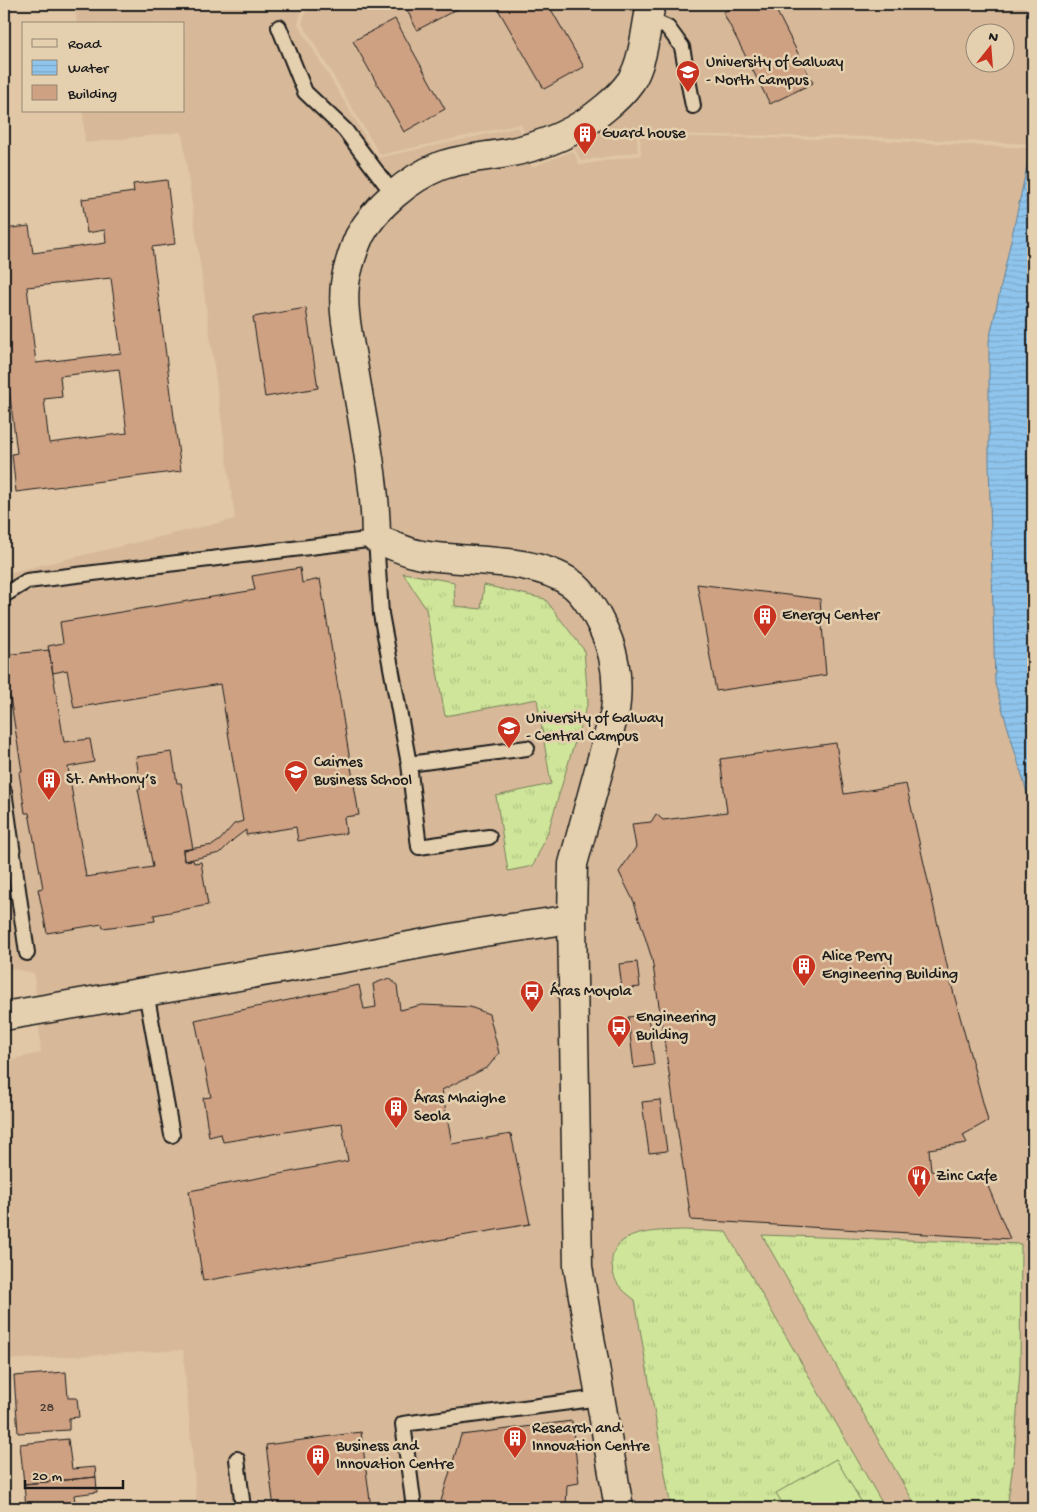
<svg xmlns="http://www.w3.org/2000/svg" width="1037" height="1512" viewBox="0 0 1037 1512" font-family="'Gochi Hand',sans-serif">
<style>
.built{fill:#d7b999;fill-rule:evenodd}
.grass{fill:url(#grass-tufts);stroke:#76805a}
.green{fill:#cfe599;stroke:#76805a}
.water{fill:url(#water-rules);stroke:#618199}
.building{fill:#cea183;stroke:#1c1c1c;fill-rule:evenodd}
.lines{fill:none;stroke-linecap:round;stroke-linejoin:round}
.service-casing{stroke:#1c1c1c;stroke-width:18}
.minor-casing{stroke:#1c1c1c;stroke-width:31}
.service{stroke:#e4cfae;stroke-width:14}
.minor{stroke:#e4cfae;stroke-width:28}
.labels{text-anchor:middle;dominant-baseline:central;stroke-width:5;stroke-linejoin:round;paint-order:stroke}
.number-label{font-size:14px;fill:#483d36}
.poi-label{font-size:16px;fill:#1c1c1c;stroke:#e4cfae;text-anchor:start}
</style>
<defs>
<pattern id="grass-tufts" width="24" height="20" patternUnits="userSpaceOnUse" patternTransform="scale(1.25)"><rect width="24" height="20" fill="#cfe599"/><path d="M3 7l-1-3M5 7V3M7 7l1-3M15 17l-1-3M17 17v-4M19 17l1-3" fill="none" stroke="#b1c483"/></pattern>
<pattern id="water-rules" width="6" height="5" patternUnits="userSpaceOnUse" patternTransform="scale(1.25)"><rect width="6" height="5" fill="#8fc5ed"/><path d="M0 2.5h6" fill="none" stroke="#7ba9cb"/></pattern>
</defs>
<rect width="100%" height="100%" fill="#e1c7a6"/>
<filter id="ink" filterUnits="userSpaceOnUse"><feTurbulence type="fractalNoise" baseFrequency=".02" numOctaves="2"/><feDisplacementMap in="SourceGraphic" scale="10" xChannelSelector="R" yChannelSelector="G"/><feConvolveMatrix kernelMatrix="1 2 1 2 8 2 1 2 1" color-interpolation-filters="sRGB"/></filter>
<g filter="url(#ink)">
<!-- built -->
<path class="built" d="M75 4H304L298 24 378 158 519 127 532 167 573 151 580 165 641 155 640 136 872 140 1031 148 989 341V463L995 684 1033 813V1508H197L183 1350 4 1360V1064L21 1057 41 1053 34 973 4 967V574L235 519 182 132 85 143 83 111H184V24H77Z
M308 4H1033V139L1032 144 871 137 637 134 638 152 581 161 574 148 534 163 521 124 380 155 302 23ZM974 32H1004V62H974Z"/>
<!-- grass -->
<path class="grass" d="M403 573 454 582 455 606 481 609 484 585 545 599 584 650 588 702 571 754 548 832 533 866 508 871 496 796 551 784 537 699 445 716 426 609Z
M684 1230 726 1232 885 1508H671L635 1300C621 1289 614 1284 612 1266 608 1229 659 1231 684 1230Z
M762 1235 1021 1244 1020 1370 1014 1457 1007 1508H917Z
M1033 1457V1508H1027Z"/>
<!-- green -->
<path class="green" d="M836 1459 865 1508H785L776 1493Z"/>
<!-- water -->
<path class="water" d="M1033 139V813L995 684 989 463V341Z"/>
<!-- building -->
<path class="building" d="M404 4H467L417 30Z
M495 4H548L584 67 544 89Z
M741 4H773L813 83 770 104 723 12Z
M395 19 445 109 404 132 353 41Z
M167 180 175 244 152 247 181 471 16 492 12 454 17 453 4 348V229L29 226 33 253 106 243 105 230 87 233 82 199 134 192 133 184ZM111 278 121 353 36 363 27 287ZM119 369 127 433 49 443 44 399 62 397 60 376Z
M306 308 318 388 265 397 253 317Z
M300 568 302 583 320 579 359 815 344 817 346 833 298 841 296 827 246 835V830L234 839 220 853 184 861 183 850 213 845 220 840 234 824 243 821 220 684 74 708 67 670 53 673 48 646 63 643 60 622 255 590 252 576Z
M697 584 820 599 826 675 716 691Z
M49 650 64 742 90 739 94 762 68 767 86 877 153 867 138 789H141L136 757 172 752 177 783H181L193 849 183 850 184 861 193 860 194 863 201 862 208 905 154 915 155 921 103 928 102 924 47 933 38 889 43 888 29 813H25L19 772 22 771 10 697 6 696 4 681V655Z
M836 743 844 794 906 784 951 983 988 1121 963 1135 967 1143 929 1149 931 1171 985 1179 1010 1239 691 1220 652 959 634 902 619 872 636 847 632 824 651 822 656 814 663 820 727 812 720 759Z
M637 962 640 987 622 989 619 964Z
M389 978 397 985 400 1010 422 1005 470 1007 489 1014 499 1053 488 1067 442 1090 452 1144 511 1134 530 1224 203 1281 189 1191 348 1161 342 1123 223 1142 221 1134 209 1137 203 1098 211 1097 195 1020 359 985 364 1009 376 1007 373 984Z
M648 1015 654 1065 634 1068 628 1017Z
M660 1100 667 1151 649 1153 642 1102Z
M66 1372 68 1398H77L79 1417 69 1418V1430L18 1433 14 1376Z
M572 1421 579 1483 567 1485 566 1508H442L441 1501 461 1435Z
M361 1432 371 1508H274L266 1445Z
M68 1439 72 1469 95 1467 96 1477 24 1484 20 1444Z
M96 1477 97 1492 74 1495 76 1508H26L24 1484Z"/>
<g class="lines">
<!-- service casing -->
<g class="service-casing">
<path id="service" d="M648 19 668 28 682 47 693 106
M279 27 305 92 345 130 394 195
M4 595 27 581 376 539 381 614 409 764 419 847 489 837
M409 764 527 748
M4 791 27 953
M146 992 172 1135
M237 1459 243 1508
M414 1508 403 1424 600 1398"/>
</g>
<!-- minor casing -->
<g class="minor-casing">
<path id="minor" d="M4 1016 356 956 484 932 572 919
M619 1508 578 1267 572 919 573 864 615 711C619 682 615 652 602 626 596 613 583 591 571 583 532 556 468 563 422 555 407 553 391 544 376 539 376 480 362 421 353 363 348 335 340 301 347 273 350 261 354 248 359 237 376 206 408 179 440 166 462 158 485 157 507 153 544 146 577 132 605 108 615 100 624 91 631 81 644 61 646 26 651 4"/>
</g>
<!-- service -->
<use href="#service" class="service"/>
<!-- minor -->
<use href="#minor" class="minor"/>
</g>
</g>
<!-- icons -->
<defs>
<g id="university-pin" transform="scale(1.25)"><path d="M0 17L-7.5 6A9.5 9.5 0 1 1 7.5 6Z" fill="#c8321e" stroke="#e4cfae"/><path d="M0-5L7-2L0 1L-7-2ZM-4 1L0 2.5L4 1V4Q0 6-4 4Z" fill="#fff"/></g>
<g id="building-pin" transform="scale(1.25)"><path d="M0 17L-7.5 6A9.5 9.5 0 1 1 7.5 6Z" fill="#c8321e" stroke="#e4cfae"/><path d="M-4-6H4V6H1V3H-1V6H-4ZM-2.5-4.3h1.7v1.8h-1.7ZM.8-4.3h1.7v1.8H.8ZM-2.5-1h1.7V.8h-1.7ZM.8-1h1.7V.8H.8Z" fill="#fff"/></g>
<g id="bus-pin" transform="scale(1.25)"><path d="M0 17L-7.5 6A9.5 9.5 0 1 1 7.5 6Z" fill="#c8321e" stroke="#e4cfae"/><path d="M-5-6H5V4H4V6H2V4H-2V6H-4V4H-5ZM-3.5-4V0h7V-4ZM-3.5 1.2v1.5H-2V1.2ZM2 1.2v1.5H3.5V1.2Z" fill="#fff"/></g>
<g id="restaurant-pin" transform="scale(1.25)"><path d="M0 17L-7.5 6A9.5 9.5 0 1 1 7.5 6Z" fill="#c8321e" stroke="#e4cfae"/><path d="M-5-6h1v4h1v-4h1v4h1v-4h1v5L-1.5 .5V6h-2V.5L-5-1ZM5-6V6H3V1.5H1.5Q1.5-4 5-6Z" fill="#fff"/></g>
</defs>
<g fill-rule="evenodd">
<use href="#university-pin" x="688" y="72"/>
<use href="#building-pin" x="585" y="134"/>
<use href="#building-pin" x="765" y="616"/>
<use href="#university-pin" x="509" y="728"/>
<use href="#university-pin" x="296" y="772"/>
<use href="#building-pin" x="49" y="780"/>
<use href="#building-pin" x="804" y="966"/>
<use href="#bus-pin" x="532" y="992"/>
<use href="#bus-pin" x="619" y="1027"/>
<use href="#building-pin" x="396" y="1108"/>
<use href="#restaurant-pin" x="919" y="1177"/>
<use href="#building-pin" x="515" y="1438"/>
<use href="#building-pin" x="318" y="1456"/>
</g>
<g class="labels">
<!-- number labels -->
<g class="number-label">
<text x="47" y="1408">28</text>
</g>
<!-- poi labels -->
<g class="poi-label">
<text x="706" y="63">University of Galway<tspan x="706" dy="18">- North Campus</tspan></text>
<text x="602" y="134">Guard house</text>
<text x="782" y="616">Energy Center</text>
<text x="526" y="719">University of Galway<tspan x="526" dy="18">- Central Campus</tspan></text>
<text x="314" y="763">Cairnes<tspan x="314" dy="18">Business School</tspan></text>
<text x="66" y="780">St. Anthony’s</text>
<text x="822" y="957">Alice Perry<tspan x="822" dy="18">Engineering Building</tspan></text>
<text x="550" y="992">Áras Moyola</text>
<text x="636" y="1018">Engineering<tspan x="636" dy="18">Building</tspan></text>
<text x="414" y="1099">Áras Mhaighe<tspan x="414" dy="18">Seola</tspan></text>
<text x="936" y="1177">Zinc Cafe</text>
<text x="532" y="1429">Research and<tspan x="532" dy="18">Innovation Centre</tspan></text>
<text x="336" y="1447">Business and<tspan x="336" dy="18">Innovation Centre</tspan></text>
</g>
</g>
<!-- margin -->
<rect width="1037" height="1512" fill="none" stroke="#e4cfae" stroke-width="20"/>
<rect x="10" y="10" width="1017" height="1492" fill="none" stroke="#1c1c1c" stroke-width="2" filter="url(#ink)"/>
<!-- legend -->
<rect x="22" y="22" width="162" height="90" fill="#e4cfae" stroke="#948774"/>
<rect x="32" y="39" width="25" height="8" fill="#e4cfae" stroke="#948774"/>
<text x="68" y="48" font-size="15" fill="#1c1c1c">Road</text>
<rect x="32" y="60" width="25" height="15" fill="url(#water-rules)" stroke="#948774"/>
<text x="68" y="72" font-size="15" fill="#1c1c1c">Water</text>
<rect x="32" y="85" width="25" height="15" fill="#cea183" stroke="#948774"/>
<text x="68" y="98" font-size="15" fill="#1c1c1c">Building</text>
<!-- north arrow -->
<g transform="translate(990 48) rotate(17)"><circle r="24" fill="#e4cfae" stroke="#948774"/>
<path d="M0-4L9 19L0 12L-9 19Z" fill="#c8321e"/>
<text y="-8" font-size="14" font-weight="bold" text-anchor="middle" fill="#1c1c1c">N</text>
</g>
<!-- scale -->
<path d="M25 1480v8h98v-8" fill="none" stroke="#1c1c1c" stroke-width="2.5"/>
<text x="32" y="1480" font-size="15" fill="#1c1c1c" stroke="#e4cfae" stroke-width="4" paint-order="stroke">20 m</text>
</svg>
